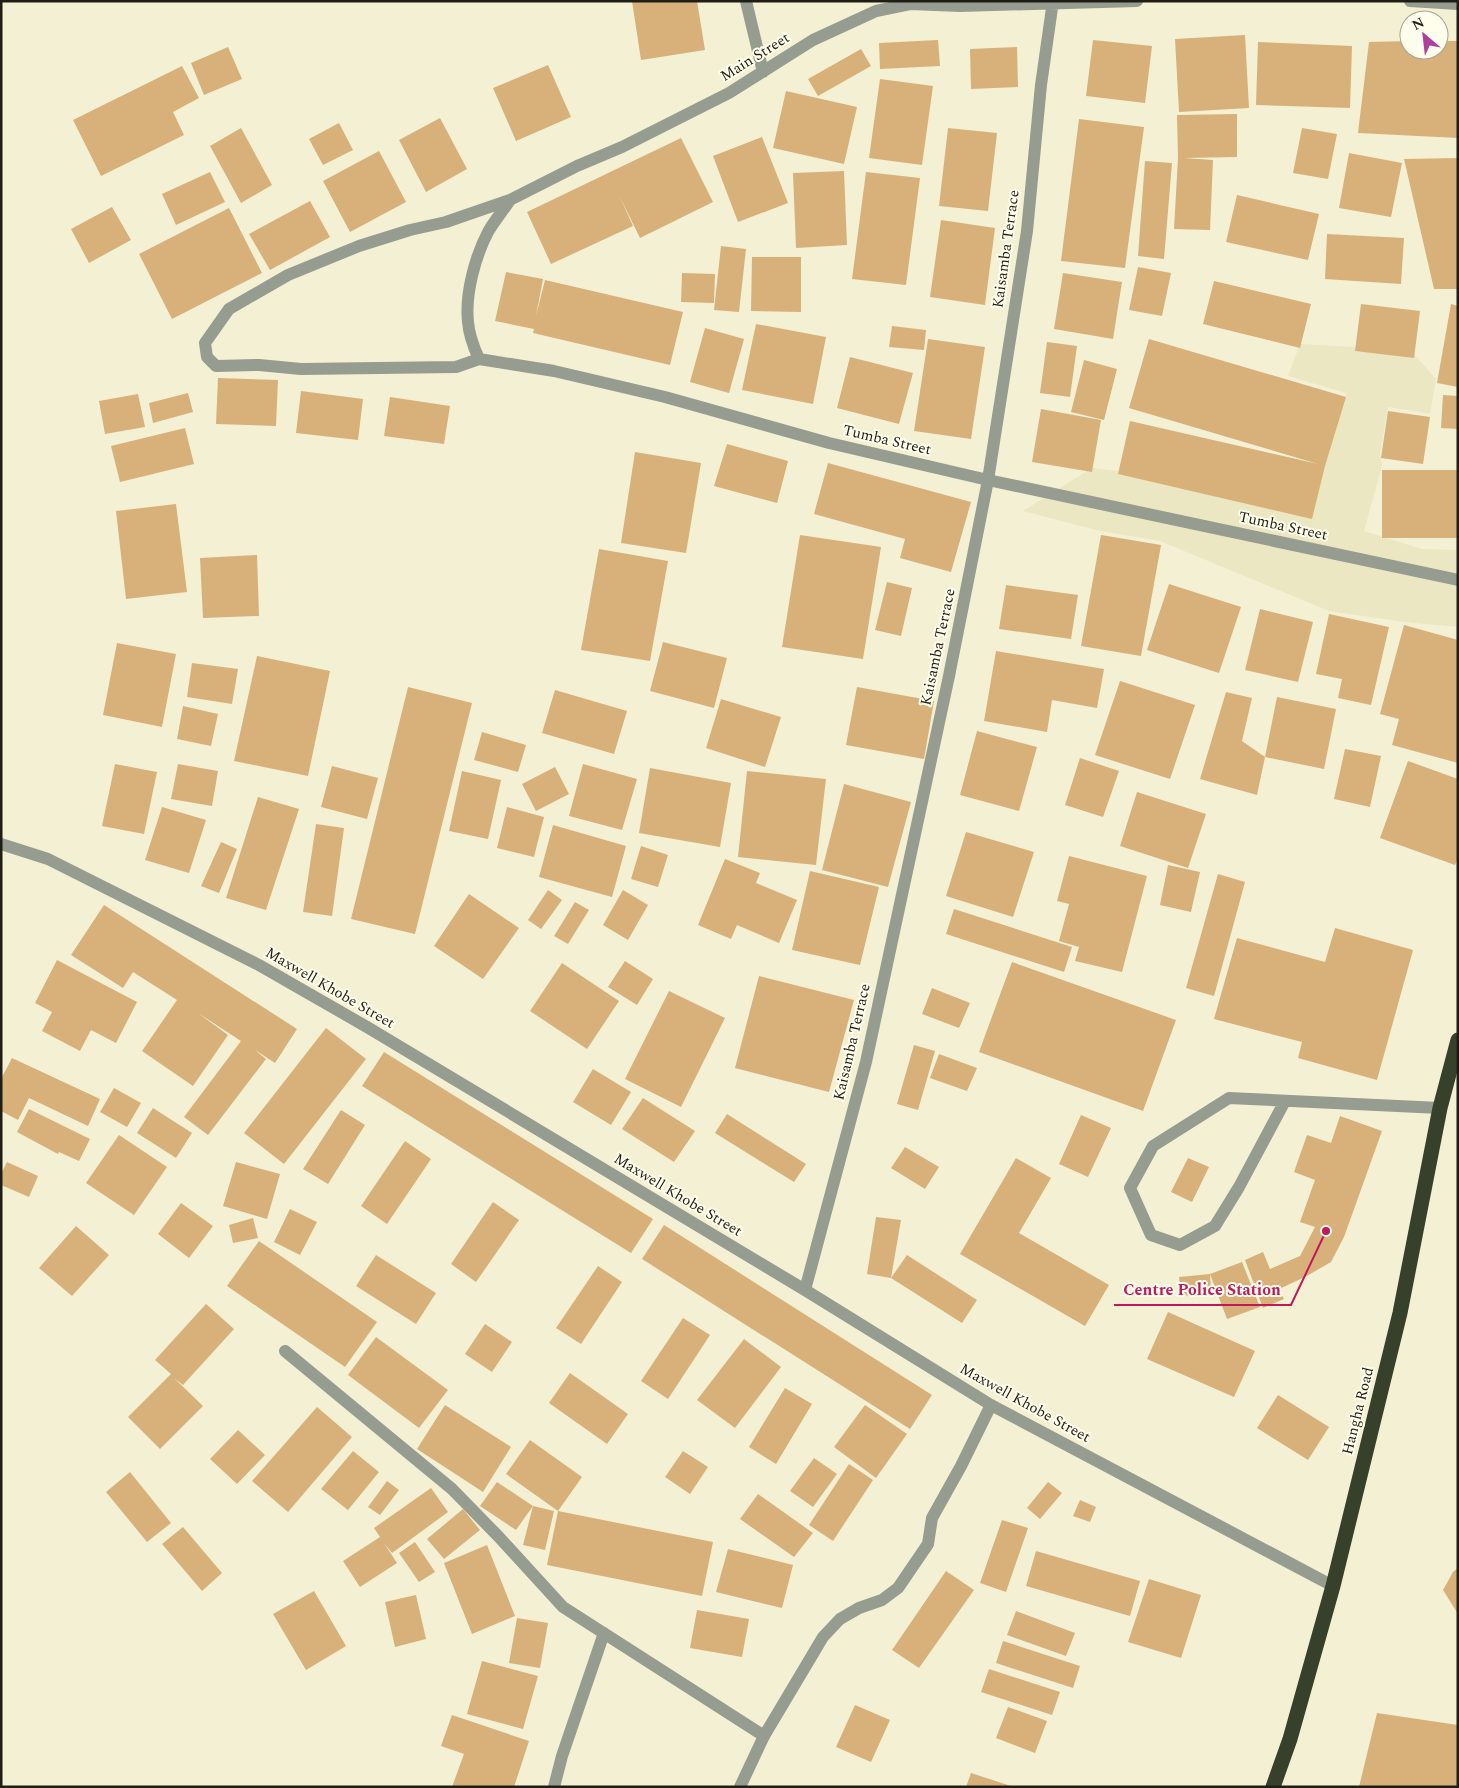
<svg xmlns="http://www.w3.org/2000/svg" width="1459" height="1788" viewBox="0 0 1459 1788" font-family="Spectral,serif">
<style>
.built{fill:#ebe7c3}
.building{fill:#d7b179}
.lines{fill:none;stroke-linecap:round;stroke-linejoin:round}
.lane{stroke:#969c90;stroke-width:12}
.street{stroke:#969c90;stroke-width:12}
.highway{stroke:#36402a;stroke-width:15}
.labels{text-anchor:middle;dominant-baseline:central;stroke-width:4;stroke-linejoin:round;paint-order:stroke}
.street-label{font-size:15px;fill:#1f1e14;stroke:#fffdec}
.leader{fill:none;stroke:#c2185b;stroke-width:2}
.callout-dot{fill:#c2185b;stroke:#fffdec;stroke-width:2}
.callout-label{font-size:16px;text-anchor:middle;font-weight:bold;fill:#c2185b;stroke:#fffdec;stroke-width:4;stroke-linejoin:round;paint-order:stroke}
</style>
<rect width="100%" height="100%" fill="#f4f0d4"/>
<!-- built -->
<path class="built" d="M1300 344 1355 347 1414 354 1436 379 1430 414 1388 407 1380 454 1382 466 1364 531 1422 549 1458 550V627L1404 622 1329 611 1160 541 1100 531 1023 511 1092 468 1117 471 1312 515 1324 462 1346 393 1288 376Z"/>
<!-- building -->
<path class="building" d="M632 1H697L705 50 641 60Z
M1245 35 1249 108 1179 112 1175 39Z
M938 40 940 66 880 69 879 43Z
M1093 40 1152 46 1145 103 1086 96Z
M1409 41V50H1439V41H1458V138L1358 133 1369 42Z
M1258 42 1352 46 1350 108 1256 105Z
M228 47 242 79 204 95 191 63Z
M1017 47 1018 87 971 89 970 49Z
M861 49 871 66 818 96 808 79Z
M548 65 571 117 516 141 493 88Z
M182 66 199 98 173 112 184 135 101 176 73 120Z
M880 79 933 86 922 165 869 158Z
M786 91 857 107 844 164 773 148Z
M1237 114V157L1184 158 1213 160 1210 230 1174 229 1178 158 1177 115Z
M440 118 467 169 426 192 399 140Z
M1079 119 1144 127 1125 268 1061 261Z
M339 123 353 150 323 165 309 139Z
M241 128 272 185 241 203 210 146Z
M948 128 997 133 988 211 939 206Z
M1302 128 1337 134 1328 179 1293 173Z
M762 137 788 203 738 222 713 156Z
M681 138 713 202 640 238 619 195 633 226 551 264 527 212Z
M379 151 406 202 350 232 323 181Z
M1349 153 1402 163 1391 217 1339 208Z
M1458 158V289H1434L1404 159Z
M1145 161 1172 163 1164 259 1138 256Z
M844 171 847 245 796 248 793 173Z
M210 172 225 202 176 225 162 194Z
M866 172 920 178 906 285 852 279Z
M1237 195 1319 214 1308 260 1226 242Z
M310 201 330 237 270 270 249 234Z
M112 207 131 240 89 263 71 229Z
M229 208 262 273 172 319 139 254Z
M941 220 995 228 985 305 930 297Z
M1327 234 1404 238 1401 284 1325 279Z
M721 246 746 249 739 312 714 310Z
M752 257H801V312L751 311Z
M1138 267 1171 273 1162 316 1129 310Z
M506 272 543 279 536 316 545 280 683 312 670 365 533 333 534 329 495 321Z
M682 273 715 274 714 303 681 302Z
M1063 273 1122 282 1113 339 1054 329Z
M1214 281 1311 304 1300 348 1203 324Z
M1361 304 1420 311 1414 358 1355 351Z
M1451 304 1458 306V387L1437 383Z
M756 324 826 337 813 404 742 390Z
M892 326 926 330 924 350 889 347Z
M705 328 744 339 729 393 690 382Z
M928 339 985 347 971 439 914 431Z
M1149 339 1346 397 1325 466 1312 519 1118 474 1130 421 1318 464 1129 408Z
M1047 342 1077 346 1070 397 1040 393Z
M850 357 913 373 899 424 837 408Z
M1084 360 1117 369 1104 420 1071 412Z
M218 378 278 380 276 426 216 424Z
M301 391 363 399 358 440 296 433Z
M188 393 193 412 153 423 149 403Z
M138 394 145 427 105 434 99 401Z
M1443 395 1458 396V429L1441 428Z
M390 397 450 406 444 444 384 436Z
M1041 409 1101 420 1092 472 1032 462Z
M1388 411 1430 417 1423 464 1381 458Z
M185 428 194 464 120 482 111 446Z
M727 444 788 461 777 503 714 486Z
M635 452 701 463 686 553 621 543Z
M828 463 971 502 951 572 900 558 905 539 814 514Z
M1382 470H1458V538H1382Z
M176 504 187 592 126 599 116 511Z
M800 535 881 547 863 659 782 647Z
M1101 535 1161 545 1141 656 1081 646Z
M599 549 668 561 650 661 581 650Z
M257 555 259 616 203 618 200 558Z
M887 582 912 588 901 636 875 630Z
M1169 584 1241 607 1219 673 1147 650Z
M1006 585 1078 595 1071 639 999 629Z
M1260 609 1313 622 1298 682 1245 670Z
M1329 614 1389 627 1371 705 1338 698 1342 679 1316 674Z
M1404 625 1458 640V763L1392 745 1399 719 1380 714Z
M663 642 727 658 714 708 650 691Z
M117 643 176 654 162 727 103 715Z
M996 651 1104 669 1097 708 1052 700 1047 732 984 721Z
M257 656 330 671 308 776 234 761Z
M192 663 238 669 232 704 187 697Z
M1120 681 1195 705 1170 779 1095 755Z
M408 687 472 703 415 934 351 919Z
M857 687 934 701 924 759 846 745Z
M555 690 627 711 614 754 542 733Z
M1226 692 1252 698 1242 741 1265 757 1257 795 1200 779Z
M1277 697 1336 709 1324 769 1265 757Z
M721 699 781 717 765 767 706 748Z
M183 706 218 714 211 746 177 739Z
M977 731 1037 747 1019 811 960 795Z
M482 732 526 745 518 772 474 760Z
M1345 749 1381 756 1370 807 1334 799Z
M1080 758 1119 771 1103 817 1065 805Z
M1408 761 1458 779V858L1455 865 1380 838Z
M115 764 157 772 144 834 102 826Z
M178 764 218 771 212 806 171 799Z
M583 764 637 779 622 830 569 816Z
M332 766 378 778 367 819 321 807Z
M555 767 569 794 536 811 522 784Z
M650 768 731 783 720 847 639 833Z
M462 771 501 780 488 839 449 831Z
M747 771 826 779 816 865 738 857Z
M844 784 911 802 888 887 822 870Z
M1137 792 1206 814 1188 868 1120 846Z
M258 797 299 809 266 910 226 898Z
M162 807 206 820 189 873 145 860Z
M507 807 544 817 534 857 497 848Z
M316 824 344 828 332 916 303 912Z
M553 825 626 846 612 897 539 877Z
M966 832 1034 852 1013 917 946 896Z
M221 842 237 849 219 893 201 886Z
M641 846 668 855 658 887 631 879Z
M1069 856 1147 876 1122 972 1075 961 1079 947 1059 941 1069 904 1057 901Z
M725 859 760 873 756 883 797 900 779 943 737 925 731 939 698 925Z
M1168 865 1200 872 1191 912 1160 905Z
M810 871 879 887 860 965 792 950Z
M1218 874 1245 882 1214 996 1186 988Z
M548 890 562 900 541 929 528 920Z
M623 890 648 905 628 940 603 925Z
M469 894 519 928 483 979 434 946Z
M575 902 589 910 568 944 554 936Z
M104 905 297 1029 275 1063 255 1050 266 1059 208 1135 184 1117 241 1041 198 1013 228 1035 193 1086 142 1051 177 1000 133 972 123 988 71 955Z
M954 909 1072 947 1064 972 946 934Z
M1335 928 1413 950 1377 1080 1298 1058 1302 1042 1214 1019 1237 938 1325 962Z
M57 960 137 1002 116 1043 91 1030 80 1051 42 1031 52 1012 35 1003Z
M625 961 653 979 637 1005 608 987Z
M1012 962 1176 1020 1143 1111 979 1052Z
M562 963 619 1001 587 1049 530 1011Z
M759 976 854 1000 829 1092 735 1068Z
M932 988 970 1003 959 1028 922 1014Z
M669 991 725 1018 681 1107 625 1079Z
M326 1028 366 1059 284 1164 244 1133Z
M914 1045 935 1051 918 1110 897 1104Z
M384 1052 653 1219 631 1253 362 1086Z
M939 1054 977 1068 967 1091 930 1078Z
M12 1058 100 1099 88 1126 29 1098 18 1120 1 1111V1079Z
M593 1069 631 1092 611 1125 573 1102Z
M114 1088 141 1103 127 1127 100 1112Z
M643 1098 695 1131 674 1162 622 1129Z
M153 1108 192 1133 176 1158 137 1133Z
M29 1109 90 1139 79 1161 59 1152 58 1154 17 1132Z
M341 1110 365 1125 328 1184 303 1169Z
M727 1114 806 1164 794 1182 715 1133Z
M1081 1115 1111 1128 1088 1177 1059 1164Z
M1340 1116 1382 1131 1344 1237 1331 1262 1305 1277 1279 1289 1284 1299 1263 1308 1245 1260 1263 1252 1270 1269 1300 1256 1315 1227 1300 1222 1315 1180 1294 1172 1307 1135 1331 1143Z
M119 1135 167 1167 134 1215 86 1183Z
M405 1141 431 1159 387 1224 361 1206Z
M905 1147 939 1167 925 1189 891 1168Z
M1016 1158 1051 1178 1019 1233 1109 1285 1085 1326 960 1254Z
M1188 1158 1209 1167 1192 1202 1171 1192Z
M7 1162 38 1176 29 1197 1 1185V1174Z
M236 1162 280 1174 267 1219 223 1206Z
M493 1202 519 1220 476 1282 451 1264Z
M181 1203 213 1226 189 1258 158 1234Z
M290 1209 317 1222 300 1255 274 1242Z
M876 1217 901 1220 891 1278 867 1274Z
M253 1218 258 1238 233 1243 229 1225Z
M664 1225 932 1395 910 1429 642 1259Z
M76 1226 109 1255 72 1296 39 1268Z
M259 1241 377 1322 345 1367 227 1286Z
M376 1255 436 1293 416 1324 356 1286Z
M907 1255 977 1300 962 1323 891 1278Z
M1242 1262 1260 1307 1227 1319 1210 1274Z
M598 1266 622 1282 581 1344 556 1328Z
M1210 1274 1211 1293 1181 1296 1179 1277Z
M206 1304 234 1329 183 1385 174 1378 203 1406 160 1449 128 1417 171 1374 155 1360Z
M1168 1312 1255 1351 1234 1397 1147 1359Z
M683 1318 710 1335 668 1399 641 1381Z
M485 1324 512 1342 492 1372 465 1354Z
M376 1337 448 1390 419 1428 348 1375Z
M744 1339 781 1367 735 1428 697 1400Z
M570 1373 628 1414 607 1444 549 1403Z
M785 1388 812 1404 776 1464 749 1447Z
M1278 1395 1329 1427 1308 1460 1257 1428Z
M445 1405 511 1447 483 1492 417 1449Z
M865 1405 907 1434 876 1478 834 1447Z
M317 1407 352 1437 288 1512 252 1481Z
M238 1430 265 1455 237 1484 210 1459Z
M530 1440 582 1477 558 1511 506 1474Z
M353 1451 379 1472 348 1510 321 1489Z
M683 1451 708 1467 690 1494 665 1477Z
M814 1458 837 1474 813 1507 790 1491Z
M849 1464 873 1480 833 1541 809 1525Z
M130 1472 171 1523 147 1542 106 1492Z
M387 1481 399 1490 380 1515 368 1507Z
M497 1482 533 1506 516 1530 480 1506Z
M1048 1482 1062 1493 1040 1519 1027 1508Z
M431 1488 448 1512 392 1553 384 1543 397 1563 360 1587 343 1561 380 1537 374 1528Z
M758 1494 813 1533 794 1557 740 1519Z
M1080 1500 1096 1507 1090 1522 1073 1516Z
M533 1506 554 1511 545 1550 523 1545Z
M463 1509 480 1530 444 1559 427 1539Z
M558 1511 713 1542 702 1596 547 1565Z
M1002 1520 1028 1528 1006 1592 980 1583Z
M183 1527 222 1573 202 1591 162 1544Z
M415 1542 435 1572 419 1582 399 1553Z
M487 1545 515 1616 472 1634 444 1563Z
M728 1549 793 1565 782 1608 716 1592Z
M1036 1551 1140 1581 1130 1616 1026 1586Z
M1458 1568V1614L1443 1590 1453 1572Z
M946 1571 974 1590 919 1668 892 1650Z
M1149 1579 1201 1595 1181 1658 1128 1642Z
M314 1591 346 1646 306 1670 273 1614Z
M416 1595 426 1639 395 1647 385 1602Z
M697 1610 749 1619 742 1657 690 1648Z
M1016 1611 1075 1633 1066 1656 1007 1635Z
M517 1618 548 1623 540 1668 509 1663Z
M1003 1641 1080 1666 1073 1688 996 1663Z
M482 1661 538 1676 523 1729 467 1714Z
M989 1669 1060 1692 1052 1715 981 1692Z
M855 1705 890 1720 871 1762 836 1747Z
M1008 1707 1047 1721 1035 1753 996 1738Z
M1377 1713 1458 1725V1787H1359Z
M452 1715 529 1741 514 1787H452L464 1754 441 1746Z
M971 1773 1011 1786V1787H966Z"/>
<g class="lines">
<!-- lane -->
<path class="lane" d="M988 480 1458 580
M1285 1101 1239 1187 1215 1226 1180 1245 1151 1235 1130 1188 1153 1146 1229 1098 1440 1108
M285 1351 452 1489 498 1536 563 1607 764 1736
M554 1787 562 1756 604 1633"/>
<!-- street -->
<path class="street" d="M746 1 763 72
M1410 1 1458 4
M510 200C503 211 494 221 488 232 475 257 465 294 468 322 469 335 474 348 479 359L554 371 665 397 829 443 988 480
M479 359 456 367 301 369 259 365 216 366 207 357 205 343 229 309 288 275 359 246 410 230 446 222 510 200 577 166 622 147 729 93 813 40 876 11 910 4 960 6 1137 1
M1 844 48 859 259 965 367 1027 805 1290 991 1405 1333 1586
M805 1290 866 1062 949 676 988 480 1027 231 1041 85 1053 1
M740 1787 764 1736 823 1637 840 1619 859 1608 882 1600 898 1588 928 1544 932 1518 961 1466 991 1405"/>
<!-- highway -->
<path class="highway" d="M1273 1787 1290 1739 1333 1586 1400 1313 1440 1108 1458 1040"/>
</g>
<g class="labels">
<!-- street labels -->
<g class="street-label">
<text transform="translate(755 57) rotate(-32)">Main Street</text>
<text transform="translate(1006 249) rotate(-82)">Kaisamba Terrace</text>
<text transform="translate(887 440) rotate(13)">Tumba Street</text>
<text transform="translate(1283 526) rotate(12)">Tumba Street</text>
<text transform="translate(938 647) rotate(-78)">Kaisamba Terrace</text>
<text transform="translate(330 988) rotate(30)">Maxwell Khobe Street</text>
<text transform="translate(852 1042) rotate(-77)">Kaisamba Terrace</text>
<text transform="translate(678 1195) rotate(31)">Maxwell Khobe Street</text>
<text transform="translate(1025 1403) rotate(29)">Maxwell Khobe Street</text>
<text transform="translate(1358 1411) rotate(-76)">Hangha Road</text>
</g>
</g>
<!-- callouts -->
<path class="leader" d="M1326 1231L1291 1305H1114"/>
<circle class="callout-dot" cx="1326" cy="1231" r="5"/>
<g class="callout-label">
<text x="1202" y="1295">Centre Police Station</text>
</g>
<!-- border -->
<rect width="1459" height="1788" fill="none" stroke="#1f1e14" stroke-width="5"/>
<!-- north arrow -->
<g transform="translate(1424 35) rotate(332)"><circle r="24" fill="#fffdec" stroke="#a5a496"/>
<path d="M0-4L9 19L0 12L-9 19Z" fill="#af3f9d"/>
<text y="-8" font-size="14" font-weight="bold" text-anchor="middle" fill="#1f1e14">N</text>
</g>
</svg>
